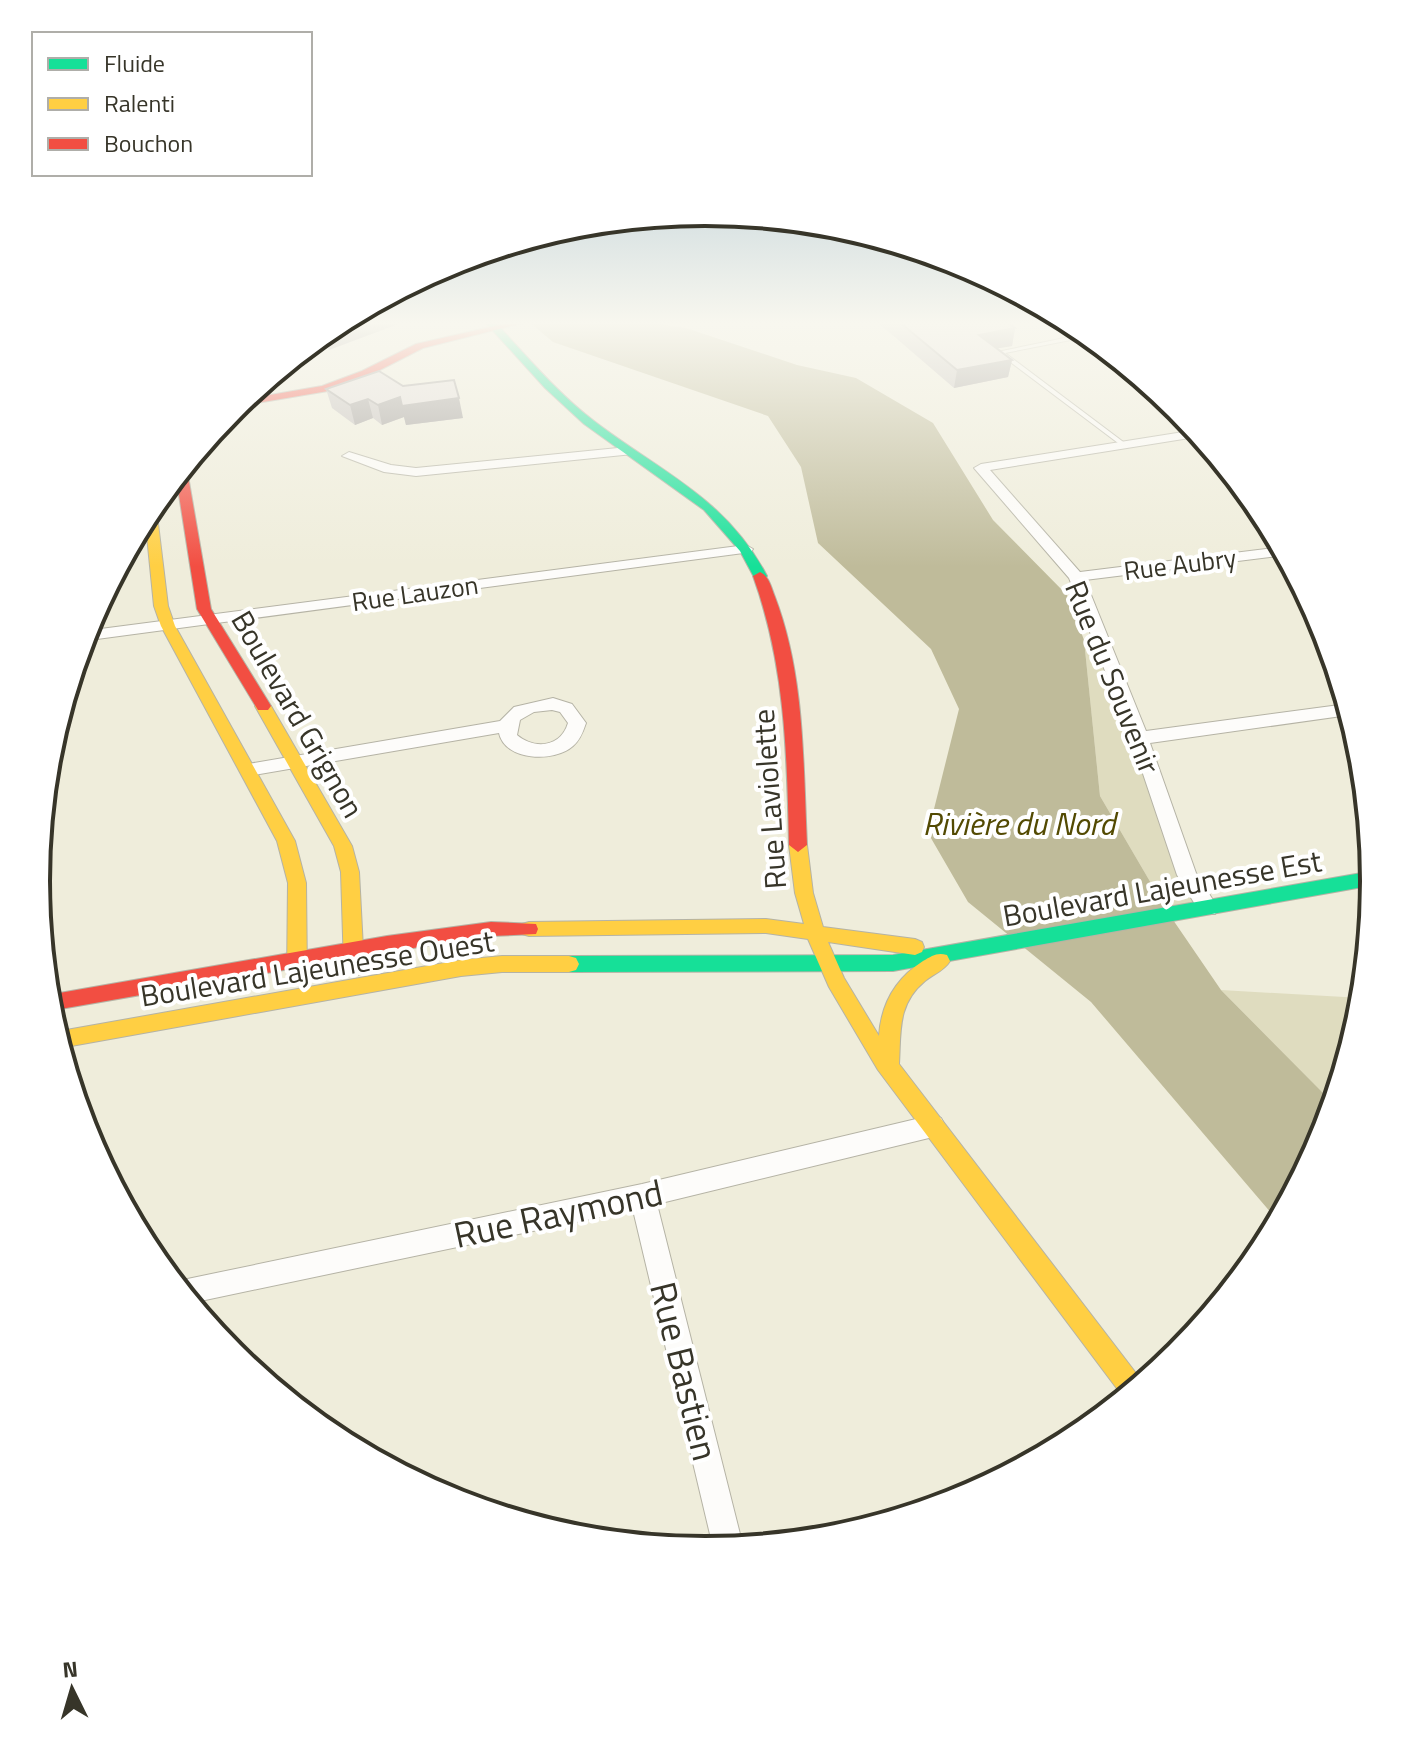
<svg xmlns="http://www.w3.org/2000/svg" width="1410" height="1761" viewBox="0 0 1410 1761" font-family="'Titillium Web',sans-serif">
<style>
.green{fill:#dfdcbf}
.water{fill:#bfbb9a}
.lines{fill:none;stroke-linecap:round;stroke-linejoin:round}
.lane-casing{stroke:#b5b3a5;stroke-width:2}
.street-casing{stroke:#b5b3a5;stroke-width:2}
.fast-casing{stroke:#b5b3a5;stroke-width:2}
.slow-casing{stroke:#b5b3a5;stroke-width:2}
.jam-casing{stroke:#b5b3a5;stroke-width:2}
.lane{fill:#fdfcfa;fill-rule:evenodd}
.street{fill:#fdfcfa;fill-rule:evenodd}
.fast{fill:#16e098;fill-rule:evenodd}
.slow{fill:#ffcf43;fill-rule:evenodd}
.jam{fill:#f24e42;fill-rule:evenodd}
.wall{fill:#c2bdbb}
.shaded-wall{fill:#9e9a98}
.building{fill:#e2dcd9;stroke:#9e9a98;stroke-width:2}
.labels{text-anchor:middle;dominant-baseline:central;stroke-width:8;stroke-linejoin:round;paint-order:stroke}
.far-street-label{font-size:26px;fill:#373529;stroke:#fff}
.street-label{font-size:30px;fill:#373529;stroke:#fff}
.water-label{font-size:32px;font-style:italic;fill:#534a02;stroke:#fff}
.near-street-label{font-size:36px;fill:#373529;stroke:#fff}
.rim{fill:none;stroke:#373529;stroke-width:4}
</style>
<rect width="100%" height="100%" fill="#efeddb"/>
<!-- green -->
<path class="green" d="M1101 639 1208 908 1169 914 1100 796 1084 640Z
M1221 990 1362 998 1333 1103Z"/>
<!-- water -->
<path class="water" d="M528 321H640L686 328 797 365 856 378 933 423 993 520 1067 595 1084 640 1100 796 1169 914 1221 990 1333 1103 1323 1137 1278 1221 1091 1002 968 902 928 833 959 709 931 649 818 543 801 467 768 416 553 342Z"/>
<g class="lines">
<!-- lane casing -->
<g class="lane-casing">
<path id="lane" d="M1084 334 1086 335V337L1005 353 1126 444V446H1122L997 352Z"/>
</g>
<!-- street casing -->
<g class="street-casing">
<path id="street" d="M1196 430 1202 436 990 470 1080 572 1282 547 1286 555 1085 580 1146 731 1347 704 1349 715 1150 743 1196 873 1218 908 1215 914H1201L1177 875 1131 738 1069 578 974 468 981 464Z
M628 447 635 451 633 454 416 476 384 472 342 456 349 452 391 465 416 468Z
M746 545 753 549 751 552 82 641 85 631Z
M553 698 572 704 586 723C583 732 580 740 573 746 554 763 505 761 499 733L248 776 239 770 248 764 500 721 514 707ZM552 710 560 712 568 723C561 747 535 750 517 735L520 720 534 712Z
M933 1115 941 1118 945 1126 941 1134 933 1137 657 1204 743 1546 713 1547 633 1210 191 1303 173 1282 642 1184Z"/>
</g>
<!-- fast casing -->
<g class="fast-casing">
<path id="fast" d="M484 321H494C526 355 557 393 594 421 662 473 725 497 767 576L765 579H755L740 551 704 510 584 424 545 388Z
M1051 321C1080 319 1104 346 1125 364L1118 363 1076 334Z
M1373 871 1374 885 893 971 569 972 562 970 559 964 562 958 569 956 893 955Z"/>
</g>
<!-- slow casing -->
<g class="slow-casing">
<path id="slow" d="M153 504 156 507 168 606 175 626 295 841 306 883 307 976 304 982 297 984 290 982 287 976 288 883 277 841 161 626 154 606 145 516Z
M263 701 271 706 352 846 359 872 364 968 361 974 354 976 347 974 344 968 341 872 334 846 255 706Z
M798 838 807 845 813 893 823 927 915 939 922 942 924 947 922 952 915 955 828 942 844 978 879 1036C881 1004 896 978 923 961 932 956 937 952 947 955L950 961C944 971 933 974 925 981 897 1004 901 1032 899 1064L1142 1381 1124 1398 878 1070 829 987 808 939 766 933 529 936 522 934 520 929 522 924 529 922 766 919 804 924 795 893 789 845Z
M502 956H569L576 958 579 964 576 970 569 972H502L461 976 60 1048 55 1032 461 960Z"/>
</g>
<!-- jam casing -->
<g class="jam-casing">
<path id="jam" d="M516 321H531L423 348 370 375 328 391 233 407 241 400 322 386 362 371 416 344Z
M183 467 187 470 211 609 271 706 268 710H258L197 609 176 476Z
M760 572C769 576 771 587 775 597 805 676 803 762 807 845L798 852 789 845C787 752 785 664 753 576Z
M491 922 536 924 538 929 536 934 491 936 387 952 49 1011 48 995 387 936Z"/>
</g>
<!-- lane -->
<use href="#lane" class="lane"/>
<!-- street -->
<use href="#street" class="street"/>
<!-- fast -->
<use href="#fast" class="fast"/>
<!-- slow -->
<use href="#slow" class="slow"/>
<!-- jam -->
<use href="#jam" class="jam"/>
</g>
<!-- wall -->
<path class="wall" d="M875 320H1004L1015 328 1012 346 997 348 1012 360 1008 377 954 388Z
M334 324 329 350 314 340Z
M403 386 463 418 406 425 404 417 382 425 373 418 355 425 332 408 326 389Z"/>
<!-- shaded-wall -->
<path class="shaded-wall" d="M354 320H409L329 350 324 332Z
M1015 328 1012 346 976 352 979 335Z
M1012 360 1008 377 954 388 957 370Z
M400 397 459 398 463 418 406 425 404 417 382 425 378 405Z
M368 399 373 418 355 425 350 405Z
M116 570 119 575 115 595 102 597Z"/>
<!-- building -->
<path class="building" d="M340 320H354L326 331 334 324Z
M897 320H1004L1015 328 979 335 1012 360 957 370Z
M379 371 403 386 454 380 459 398 402 406 400 397 378 405 368 399 350 405 326 389Z"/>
<!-- sky -->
<linearGradient id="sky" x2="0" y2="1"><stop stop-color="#97b7c9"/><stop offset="0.57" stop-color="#f8f7ef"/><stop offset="1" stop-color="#f8f7ef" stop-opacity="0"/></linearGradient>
<rect width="1410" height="567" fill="url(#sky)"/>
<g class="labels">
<!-- far-street labels -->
<g class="far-street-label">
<text transform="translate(1180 564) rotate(-7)">Rue Aubry</text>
<text transform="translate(415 593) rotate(-8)">Rue Lauzon</text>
</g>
<!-- street labels -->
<g class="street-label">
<text transform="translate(1113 677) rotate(68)">Rue du Souvenir</text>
<text transform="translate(298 714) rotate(60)">Boulevard Grignon</text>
<text transform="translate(769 799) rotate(-94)">Rue Laviolette</text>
<text transform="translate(1162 888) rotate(-10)">Boulevard Lajeunesse Est</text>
<text transform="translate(317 968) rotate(-9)">Boulevard Lajeunesse Ouest</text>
</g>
<!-- water labels -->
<g class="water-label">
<text x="1019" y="823">Rivière du Nord</text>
</g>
<!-- near-street labels -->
<g class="near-street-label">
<text transform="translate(558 1213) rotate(-12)">Rue Raymond</text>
<text transform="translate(685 1371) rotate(76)">Rue Bastien</text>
</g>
</g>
<!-- crop -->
<path d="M0 0H1410V1761H0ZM50 881a655 655 0 1 1 1310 0a655 655 0 1 1-1310 0Z" fill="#fff" fill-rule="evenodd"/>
<path class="rim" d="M50 881a655 655 0 1 1 1310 0a655 655 0 1 1-1310 0Z"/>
<!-- legend -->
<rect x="32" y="32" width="280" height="144" fill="#ffffff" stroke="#afaea9" stroke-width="2"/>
<rect x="48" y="58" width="40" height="12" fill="#16e098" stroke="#afaea9" stroke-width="2"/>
<text x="104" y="72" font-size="24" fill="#373529">Fluide</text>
<rect x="48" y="98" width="40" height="12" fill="#ffcf43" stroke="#afaea9" stroke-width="2"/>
<text x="104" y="112" font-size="24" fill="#373529">Ralenti</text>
<rect x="48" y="138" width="40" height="12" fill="#f24e42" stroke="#afaea9" stroke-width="2"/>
<text x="104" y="152" font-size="24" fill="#373529">Bouchon</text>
<!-- north arrow -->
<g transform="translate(72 1689) rotate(355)" stroke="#ffffff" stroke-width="6" paint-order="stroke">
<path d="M0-6L14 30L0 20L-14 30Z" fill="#373529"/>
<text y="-12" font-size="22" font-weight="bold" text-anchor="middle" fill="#373529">N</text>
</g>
</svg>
